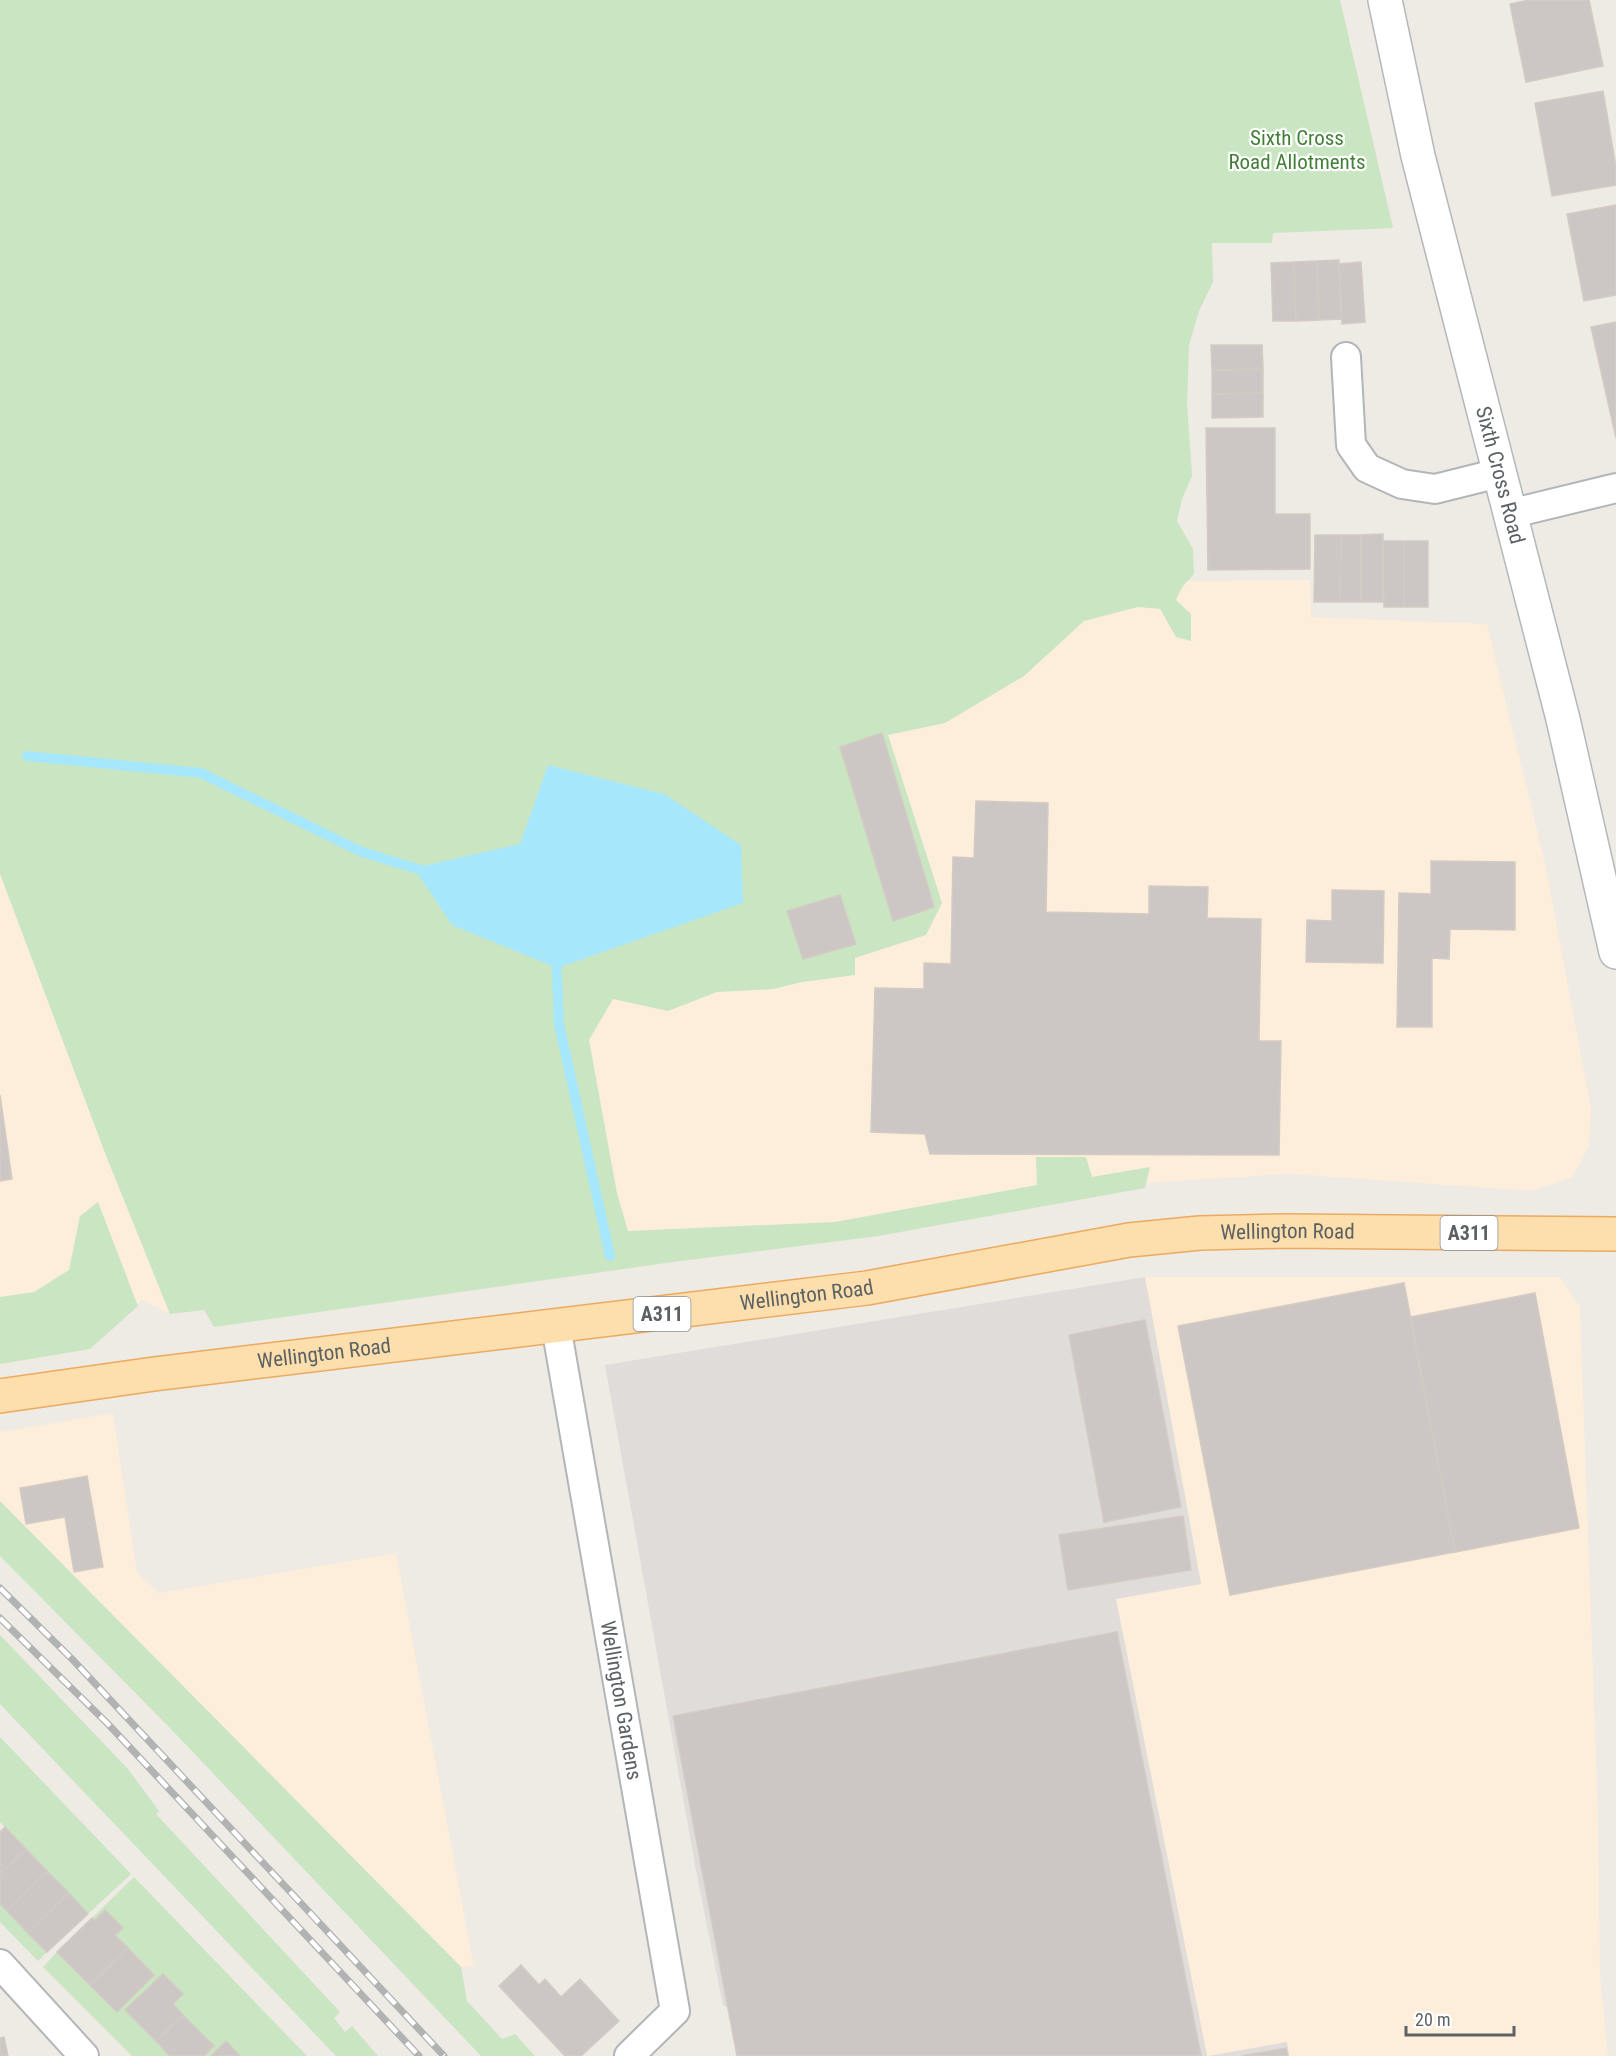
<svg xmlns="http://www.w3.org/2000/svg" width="1616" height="2056" viewBox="0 0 1616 2056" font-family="'Roboto Condensed',sans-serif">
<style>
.commercial{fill:#fceedb}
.industrial{fill:#e0dcd9}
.green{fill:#c9e5c2}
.water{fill:#a7e7fc}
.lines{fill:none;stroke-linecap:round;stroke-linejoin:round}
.stream{stroke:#a7e7fc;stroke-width:10}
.building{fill:#ccc7c4;stroke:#d3cbc3;stroke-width:1.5}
.minor-casing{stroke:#b2b6b9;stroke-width:32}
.secondary-casing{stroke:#b3b8bb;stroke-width:36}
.primary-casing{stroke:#eca960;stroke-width:36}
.minor{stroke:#fff;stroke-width:28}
.secondary{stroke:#fff;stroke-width:33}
.primary{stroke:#fcdfac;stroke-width:33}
.rail-casing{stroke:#b1b2b2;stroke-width:7}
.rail{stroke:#fff;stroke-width:4.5;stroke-dasharray:14;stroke-linecap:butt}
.labels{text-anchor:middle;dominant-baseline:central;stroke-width:4.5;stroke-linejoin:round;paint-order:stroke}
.shield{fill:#fff;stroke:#8d9092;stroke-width:1.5}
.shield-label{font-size:20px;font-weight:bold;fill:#5c6164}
.park-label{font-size:21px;fill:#428037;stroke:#fff}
.street-label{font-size:21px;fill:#5c6164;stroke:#fff}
</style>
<rect width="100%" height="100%" fill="#eeeae4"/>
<!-- commercial -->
<path class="commercial" d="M1310 580 1311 617 1487 624 1545 863 1591 1108 1589 1146 1573 1177 1532 1191 1288 1174 1038 1190 824 1233 620 1257 568 988 942 903 885 726 1089 610 1162 581Z
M0 874 107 1158 170 1314 142 1300 121 1319 0 1338Z
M1145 1277H1560L1580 1307 1598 1809 1600 1974 1608 2056H1289L1286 2042 1207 2056 1116 1599 1201 1584Z
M113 1413 137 1572 159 1593 396 1553 474 1966 461 1967 0 1501V1432Z"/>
<!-- industrial -->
<path class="industrial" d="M1145 1277 1201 1584 1116 1599 1207 2056H737L728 2008 723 2005 698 1881 605 1365Z
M1287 2042 1289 2056H1209Z"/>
<!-- green -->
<path class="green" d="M0 0H1340L1393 228 1273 233 1272 243H1212L1213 282 1199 311 1189 345 1187 404 1192 476 1182 499 1177 521 1193 549 1194 574 1182 587 1176 600 1191 614V641L1176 637 1160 609 1138 607 1084 621 1024 676 945 723 888 735 942 903 926 935 855 958V975L802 982 774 989 717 992 668 1011 613 999 589 1040 617 1193 628 1231 835 1222 1037 1185 1036 1157H1086L1092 1177 1150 1167 1145 1188 878 1236 673 1262 214 1327 204 1310 170 1314 107 1158 0 874Z
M98 1202 138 1306 90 1349 0 1364V1297L34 1292 69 1270 80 1216Z
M0 1501 461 1967 467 2001 502 2039 515 2034 535 2056H481L172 1730 0 1556Z
M0 1635 128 1769 159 1811 156 1814 340 2012 334 2018 345 2032 352 2026 378 2056H336L0 1704Z
M0 1737 131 1874 88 1914 0 1822Z
M134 1877 307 2056H240L226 2042 211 2056H204L213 2046 173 2004 183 1994 163 1974 126 2010 170 2056H132L43 1967 57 1952 118 2011 154 1975 115 1935 123 1928 105 1910 95 1920 92 1918Z
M0 1904 47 1952 38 1961 0 1922Z"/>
<!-- water -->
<path class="water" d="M548 765 664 794 741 845 743 903 557 968 452 925 414 868 520 844Z"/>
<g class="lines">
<!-- stream -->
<path class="stream" d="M27 756 201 773 362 852 428 872
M556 955 559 1024 610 1256"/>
</g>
<!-- building -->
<path class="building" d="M1529 0H1589L1603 66 1526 82 1510 4Z
M1603 91 1616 167V185L1552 196 1535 103Z
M1616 205V295L1584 301 1567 214Z
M1339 260 1341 319 1319 320 1317 261Z
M1317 261 1319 320 1296 321 1294 262Z
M1294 262 1296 321H1273L1271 263Z
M1361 262 1365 322 1342 324 1339 264Z
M1616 322V438L1591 327Z
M1211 345H1262L1263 369 1212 370Z
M1263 369V393L1212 394V370Z
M1263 393V417L1212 418V394Z
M1206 428H1275V514H1310V569L1208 570Z
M1383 534V602H1361V535Z
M1315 535H1341L1340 602H1314Z
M1341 535H1361V602H1340Z
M1383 541H1404V607H1384Z
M1404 541H1428V607H1404Z
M882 733 934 907 893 921 840 747Z
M976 801 1048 803 1046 912 1149 914V886L1208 887 1207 918 1261 919 1259 1041H1281L1279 1155 930 1154 925 1134 871 1132 875 988 924 989V963L951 964 953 857 974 858Z
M1431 861 1515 862V930L1450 929 1449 959 1432 958V1027H1397L1399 893 1431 894Z
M1332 890 1384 891 1383 963 1306 962 1307 920 1332 921Z
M840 895 856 944 803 959 787 911Z
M0 1095 12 1179 0 1181Z
M1404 1283 1455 1552 1230 1595 1178 1326Z
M1535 1293 1579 1528 1455 1552 1410 1317Z
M1145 1320 1181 1507 1104 1522 1069 1335Z
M87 1476 103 1567 74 1572 65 1517 26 1524 20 1488Z
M1183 1516 1191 1570 1068 1590 1059 1535Z
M1117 1632 1201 2056H737L673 1716Z
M5 1827 26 1849 0 1874V1832Z
M26 1849 47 1871 7 1911 0 1904V1874Z
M47 1871 69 1893 28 1933 7 1911Z
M69 1893 88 1914 47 1952 28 1933Z
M105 1910 123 1928 115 1935 128 1948 90 1985 57 1952 92 1918 95 1920Z
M128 1948 154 1975 117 2012 90 1985Z
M521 1965 539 1985 545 1979 561 1997 580 1979 619 2021 581 2056H565L499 1986Z
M163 1974 183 1994 173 2004 183 2015 156 2041 125 2010Z
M183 2015 214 2046 204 2056H170L156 2041Z
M4 2037 8 2056H0V2038Z
M226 2041 240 2056H211Z
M1286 2048 1288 2056H1242Z"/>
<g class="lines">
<!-- minor casing -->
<g class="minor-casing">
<g id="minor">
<path d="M1346 357 1351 445 1367 468 1402 484 1435 489 1499 473"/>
<path d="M1509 514 1616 488"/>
<path id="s1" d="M556 1326 675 2011 629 2056"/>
<path d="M0 1964 84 2056"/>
</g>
</g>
<!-- secondary casing -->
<g class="secondary-casing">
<g id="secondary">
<path id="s2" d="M1385 0 1418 156 1563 719 1616 952"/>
</g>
</g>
<!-- primary casing -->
<g class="primary-casing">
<g id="primary">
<path id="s3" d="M0 1396 154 1374 867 1288 1129 1240 1200 1233 1286 1231 1616 1234"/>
</g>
</g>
<!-- minor -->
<use href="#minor" class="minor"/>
<!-- secondary -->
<use href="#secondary" class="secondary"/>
<!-- primary -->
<use href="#primary" class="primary"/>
<!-- rail casing -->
<g class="rail-casing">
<path id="rail" d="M0 1588 72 1659 444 2056
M0 1618 108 1724 419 2056"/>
</g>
<!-- rail -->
<use href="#rail" class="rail"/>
</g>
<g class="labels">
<!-- shield labels -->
<g class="shield">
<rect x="1440.5" y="1216" width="57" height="34" rx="4.5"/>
<rect x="633.5" y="1297" width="57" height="34" rx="4.5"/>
</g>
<g class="shield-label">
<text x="1469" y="1233">A311</text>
<text x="662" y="1314">A311</text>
</g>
<!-- park labels -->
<g class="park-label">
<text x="1297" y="138">Sixth Cross<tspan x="1297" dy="24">Road Allotments</tspan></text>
</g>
<!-- street labels -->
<g class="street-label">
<text stroke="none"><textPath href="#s2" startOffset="489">Sixth Cross Road</textPath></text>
<text stroke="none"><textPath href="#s3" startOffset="1299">Wellington Road</textPath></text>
<text stroke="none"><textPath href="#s3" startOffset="813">Wellington Road</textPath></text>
<text stroke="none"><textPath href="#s3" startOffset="327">Wellington Road</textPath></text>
<text stroke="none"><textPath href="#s1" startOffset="380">Wellington Gardens</textPath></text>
</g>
</g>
<!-- scale -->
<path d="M1406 2026v9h108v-9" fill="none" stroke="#5c6164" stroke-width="3"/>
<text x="1415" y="2026" font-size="18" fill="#5c6164" stroke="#ffffff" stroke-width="4.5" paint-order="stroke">20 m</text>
</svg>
